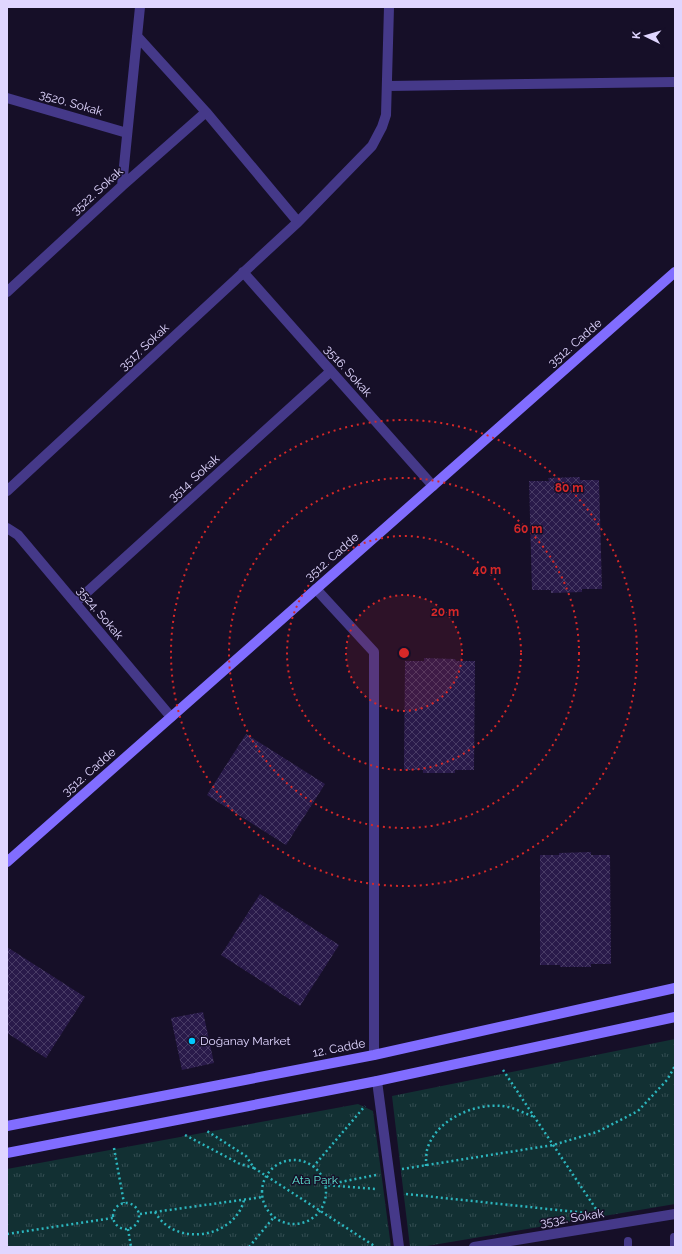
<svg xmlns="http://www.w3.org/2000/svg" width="682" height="1254" viewBox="0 0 682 1254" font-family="Raleway,sans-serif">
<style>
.park{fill:url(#park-tufts)}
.building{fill:url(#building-cross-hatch)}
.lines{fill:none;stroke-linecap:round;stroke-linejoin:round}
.path{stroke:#2cb6be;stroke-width:2.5;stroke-dasharray:2 3;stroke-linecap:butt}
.lane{stroke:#453989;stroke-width:8}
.street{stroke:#453989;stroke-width:10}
.secondary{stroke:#816dff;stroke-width:10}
.ring{fill:none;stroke:#d62828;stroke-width:2;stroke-dasharray:2 4}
.poi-dot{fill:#02caff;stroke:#160f28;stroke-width:1.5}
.labels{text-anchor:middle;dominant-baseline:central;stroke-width:3;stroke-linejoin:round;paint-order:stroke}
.street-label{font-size:12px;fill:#e0d6ff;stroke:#160f28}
.poi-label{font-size:12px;fill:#e0d6ff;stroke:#160f28;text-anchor:start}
.park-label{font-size:12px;fill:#5ee4d1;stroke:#160f28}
.centre{fill:#d62828;stroke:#160f28;stroke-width:2}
.ring-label{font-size:12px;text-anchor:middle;font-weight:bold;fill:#d62828;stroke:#160f28;stroke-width:3;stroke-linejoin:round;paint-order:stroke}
</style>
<defs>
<pattern id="park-tufts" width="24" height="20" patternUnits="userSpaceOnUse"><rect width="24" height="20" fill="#123033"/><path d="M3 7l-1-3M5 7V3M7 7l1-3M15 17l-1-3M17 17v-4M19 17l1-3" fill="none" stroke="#344d52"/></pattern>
<pattern id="building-cross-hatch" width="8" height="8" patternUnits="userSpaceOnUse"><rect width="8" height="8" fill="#291a4a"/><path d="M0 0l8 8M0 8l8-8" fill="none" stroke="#483b65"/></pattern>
</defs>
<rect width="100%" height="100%" fill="#160f28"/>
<!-- park -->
<path class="park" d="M675 1039V1204L421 1247H410L392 1096Z
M358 1104 373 1111 391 1247H7V1169Z"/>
<!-- building -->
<path class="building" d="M580 477V480H599L602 589H582V592L551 593V590H532L529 481H549L548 478Z
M424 658 455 659 456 661H475L474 770H455V773H423V770H404L405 661H424Z
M246 734 325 784 286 845 207 795Z
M591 852V855H610L611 964H591V967H560V965H540V855H559V853Z
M260 894 339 945 300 1006 221 955Z
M7 947 85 997 46 1058 7 1033Z
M203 1012 214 1063 182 1070 171 1018Z"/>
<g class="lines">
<!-- path -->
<path class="path" d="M503 1070 598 1212
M185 1135 240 1164 254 1168 246 1156 207 1131
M114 1148 124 1203
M262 1192a32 32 0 1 1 64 0a32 32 0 1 1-64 0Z
M426 1166C426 1161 426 1155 427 1150 435 1120 474 1103 502 1106 513 1107 524 1113 534 1117
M313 1167 365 1106
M254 1168 376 1247
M402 1169 553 1145 597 1132 638 1111 667 1080 675 1066
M376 1175 325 1185 376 1189
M406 1194 586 1213
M113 1216a13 13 0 1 1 26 0a13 13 0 1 1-26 0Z
M155 1212C175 1248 235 1238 244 1200
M140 1214 263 1197
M128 1229 131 1247
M7 1234 113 1218
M249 1247 274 1217"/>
<!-- lane -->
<path class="lane" d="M674 1237V1247
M628 1247V1241"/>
<!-- street -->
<path class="street" d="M137 36 206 112 298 222
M388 86 675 82
M7 98 127 133
M122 186 140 7
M243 272 433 486
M7 292 122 186 206 112
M7 491 298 222 372 146 382 127 386 115 389 7
M7 528 18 535 171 717
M316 589 374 652V1055
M75 603 331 371
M377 1081 399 1247
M474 1247 675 1214"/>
<!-- secondary -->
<path class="secondary" d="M7 862 675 272
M7 1126 374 1055 675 988
M7 1153 377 1081 675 1017"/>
</g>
<!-- distance rings -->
<circle cx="404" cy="653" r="58" fill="#d62828" fill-opacity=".12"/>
<g class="ring">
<circle cx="404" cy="653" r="58"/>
<circle cx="404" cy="653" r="117"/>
<circle cx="404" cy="653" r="175"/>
<circle cx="404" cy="653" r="233"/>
</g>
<!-- markers -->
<circle class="poi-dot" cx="192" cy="1041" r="4"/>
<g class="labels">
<!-- street labels -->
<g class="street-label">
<text transform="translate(71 103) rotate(16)">3520. Sokak</text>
<text transform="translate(97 191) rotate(-42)">3522. Sokak</text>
<text transform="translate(575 343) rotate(-41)">3512. Cadde</text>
<text transform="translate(144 347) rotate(-43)">3517. Sokak</text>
<text transform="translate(348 371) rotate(48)">3516. Sokak</text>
<text transform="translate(194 478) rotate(-42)">3514. Sokak</text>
<text transform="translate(332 557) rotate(-41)">3512. Cadde</text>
<text transform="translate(100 613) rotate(50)">3524. Sokak</text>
<text transform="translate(89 772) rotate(-41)">3512. Cadde</text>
<text transform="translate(339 1048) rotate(-11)">12. Cadde</text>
<text transform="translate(572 1218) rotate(-9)">3532. Sokak</text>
</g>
<!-- poi labels -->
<g class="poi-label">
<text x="200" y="1041">Doğanay Market</text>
</g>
<!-- park labels -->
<g class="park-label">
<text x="315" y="1180">Ata Park</text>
</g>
</g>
<circle cx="404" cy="653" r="6" class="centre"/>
<g class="ring-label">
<text x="569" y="492">80 m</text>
<text x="528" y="533">60 m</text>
<text x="487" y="574">40 m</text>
<text x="445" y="616">20 m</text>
</g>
<!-- border -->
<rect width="682" height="1254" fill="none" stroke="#e0d6ff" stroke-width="16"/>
<!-- north arrow -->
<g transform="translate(646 36) rotate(275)" stroke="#160f28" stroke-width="3" paint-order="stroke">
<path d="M0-3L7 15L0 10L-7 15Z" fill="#e0d6ff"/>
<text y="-6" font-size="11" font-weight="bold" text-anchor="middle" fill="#e0d6ff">K</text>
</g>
</svg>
